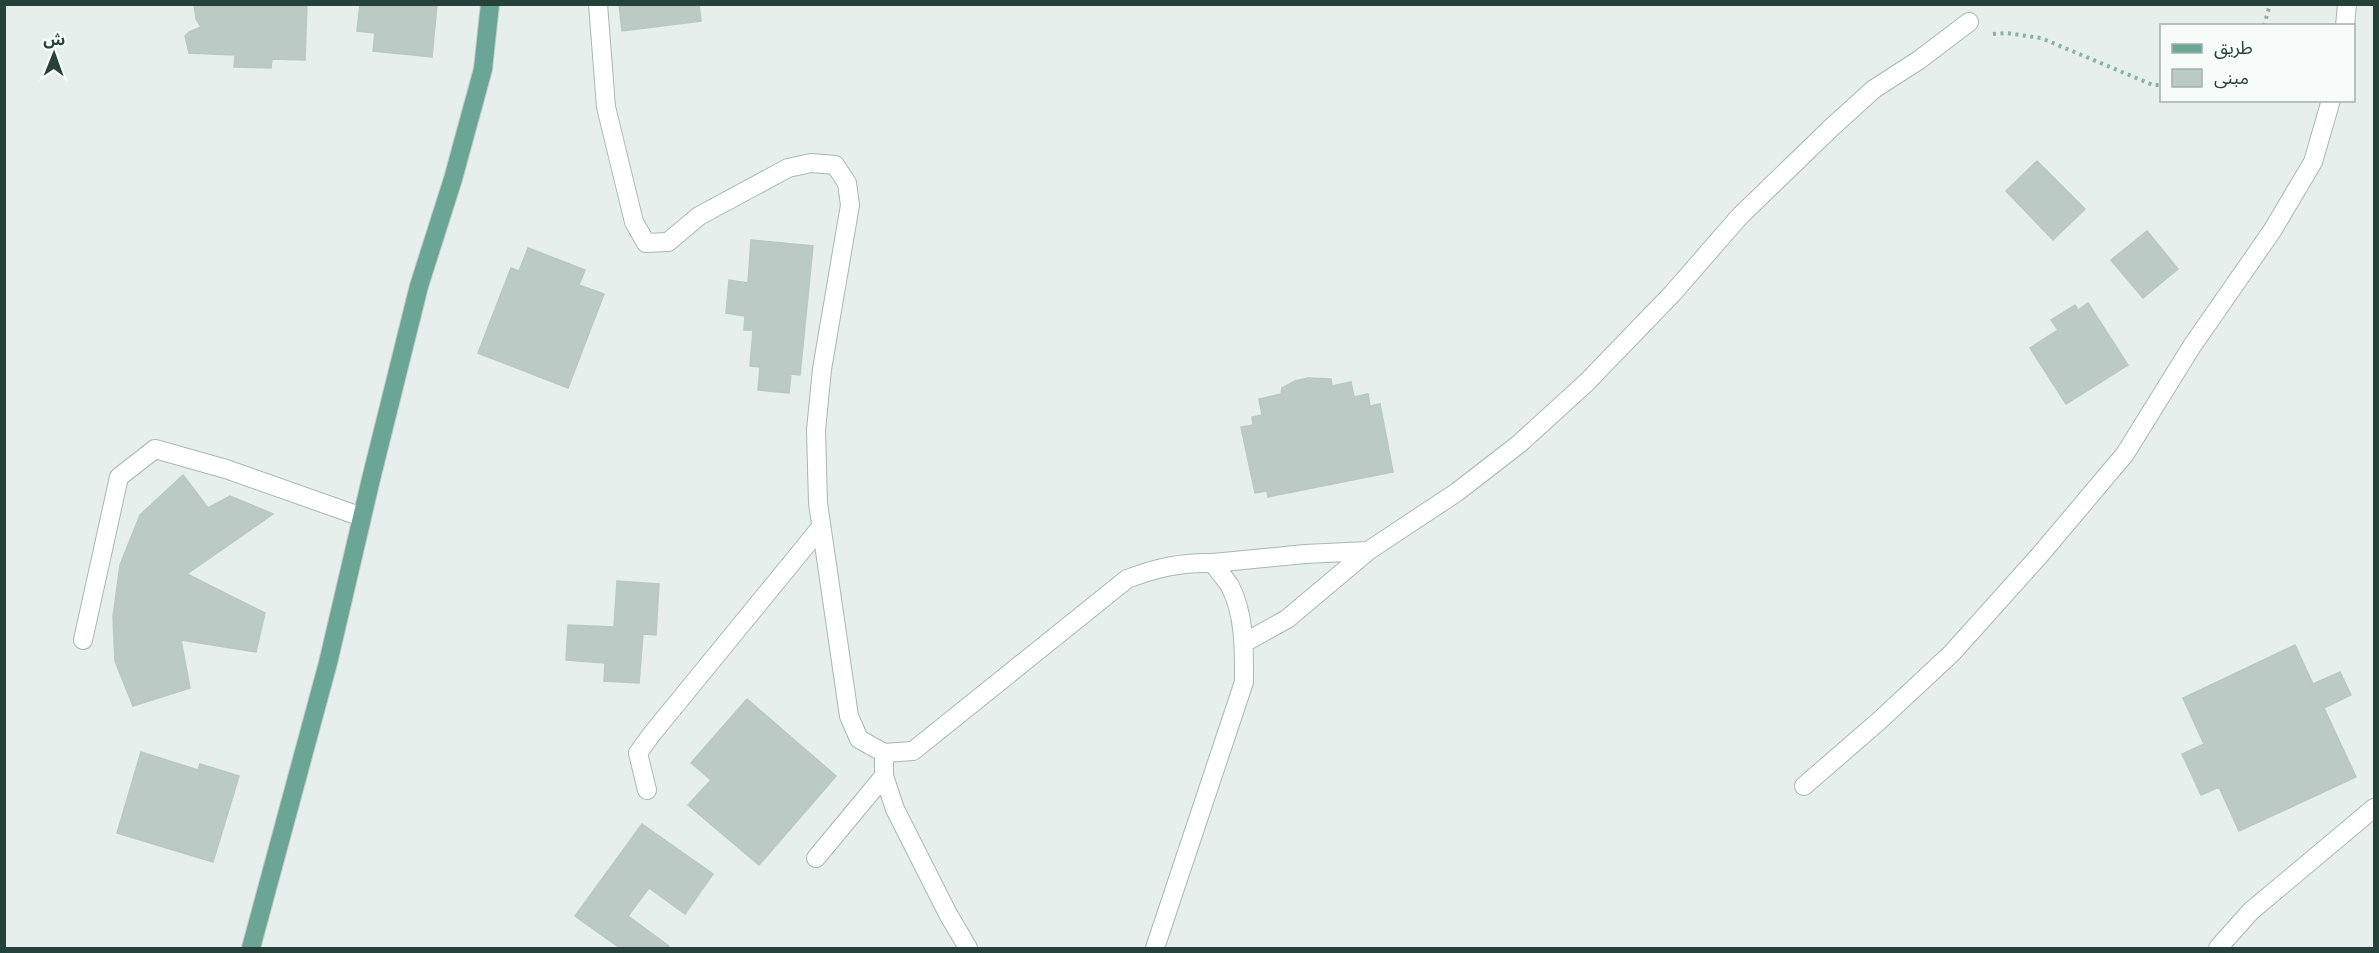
<svg xmlns="http://www.w3.org/2000/svg" width="2379" height="953" viewBox="0 0 2379 953" font-family="'PT Sans Narrow','Noto Sans Arabic',sans-serif">
<style>
.building{fill:#bbcac4;stroke:#b8c9c2;stroke-width:1.5}
.lines{fill:none;stroke-linecap:round;stroke-linejoin:round}
.minor-casing{stroke:#a8b8b2;stroke-width:20}
.major-casing{stroke:#c2cac8;stroke-width:20}
.path{stroke:#86b3a5;stroke-width:4;stroke-dasharray:3 4.5;stroke-linecap:butt}
.minor{stroke:#fff;stroke-width:18}
.major{stroke:#6aa596;stroke-width:18}
</style>
<rect width="100%" height="100%" fill="#e6efeb"/>
<!-- building -->
<path class="building" d="M194 4H307L305 60 272 59 271 68 234 67 235 55 189 53 185 36 189 32 201 27 196 19Z
M360 4H437L432 57 373 51 375 33 357 31Z
M619 4H699L701 21 622 31Z
M2037 161 2085 209 2053 240 2006 191Z
M2147 231 2178 269 2143 298 2111 260Z
M751 240 813 246 800 375 791 374 789 393 758 390 760 367 750 366 753 330H744L745 316 726 313 729 280 748 283Z
M528 248 585 270 579 285 604 294 568 388 478 353 511 268 519 271Z
M2088 303 2128 365 2066 404 2030 348 2058 330 2051 320 2075 305 2078 310Z
M1308 378 1331 379 1332 386 1351 382 1354 397 1368 394 1370 406 1380 404 1393 472 1268 497 1267 491 1255 493 1241 427 1253 425 1252 417 1262 415 1259 399 1281 394 1282 388 1295 381Z
M183 475 208 508 230 496 273 514 187 574 265 613 256 652 181 640 190 688 133 706 115 661 113 617 120 565 140 515Z
M617 581 659 584 656 635 643 634 639 683 604 681 605 663 566 660 568 625 614 627Z
M2295 645 2313 684 2340 672 2351 695 2324 708 2356 777 2239 831 2219 787 2201 795 2182 754 2204 744 2183 698Z
M747 699 836 776 759 865 688 805 711 780 691 763Z
M141 752 198 770 200 764 239 776 213 862 117 833Z
M642 824 713 874 685 914 649 888 628 916 669 946 667 948H620L575 916Z"/>
<g class="lines">
<!-- minor casing -->
<g class="minor-casing">
<path id="minor" d="M598 4 606 107 634 222 646 243 668 242 699 216 788 168 811 163 835 165 847 183 850 205 822 369 816 430 818 503 849 716 859 739 884 753 913 751 1127 579C1156 568 1181 562 1213 563 1218 571 1225 578 1230 586 1245 615 1244 650 1244 682L1155 948
M2345 26 2347 4
M1213 563 1305 554 1368 551
M83 640 119 477 155 449 226 469 362 517
M1244 643 1287 619 1368 551 1457 492 1519 444 1587 382 1672 294 1740 216 1832 127 1874 89 1919 60 1969 22
M884 753V776L895 809 948 914 968 948
M1804 786 1879 721 1952 653 2039 556 2125 454 2192 346 2272 231 2313 162 2331 100
M647 790 638 753 651 735 821 527
M816 858 884 776
M2218 948 2251 911 2374 808"/>
</g>
<!-- major casing -->
<g class="major-casing">
<path id="major" d="M251 948 328 663 371 479 419 286 453 179 483 69 490 4"/>
</g>
<!-- path -->
<path class="path" d="M2264 26 2270 4
M1993 34 2006 33 2041 38 2153 85H2162"/>
<!-- minor -->
<use href="#minor" class="minor"/>
<!-- major -->
<use href="#major" class="major"/>
</g>
<!-- border -->
<rect width="2379" height="953" fill="none" stroke="#24423a" stroke-width="12"/>
<!-- legend -->
<rect x="2160" y="24" width="195" height="78" fill="#f7fbf9" stroke="#a3b1ad" stroke-width="1.5"/>
<rect x="2172" y="44" width="30" height="9" fill="#6aa596" stroke="#a3b1ad" stroke-width="1.5"/>
<text x="2214" y="54" font-size="18" fill="#24423a">طريق</text>
<rect x="2172" y="69" width="30" height="18" fill="#bbcac4" stroke="#a3b1ad" stroke-width="1.5"/>
<text x="2214" y="84" font-size="18" fill="#24423a">مبنى</text>
<!-- north arrow -->
<g transform="translate(54 54) rotate(1)" stroke="#f7fbf9" stroke-width="4.5" paint-order="stroke">
<path d="M0-4.5L10 22L0 15L-10 22Z" fill="#24423a"/>
<text y="-9" font-size="16" font-weight="bold" text-anchor="middle" fill="#24423a">ش</text>
</g>
</svg>
